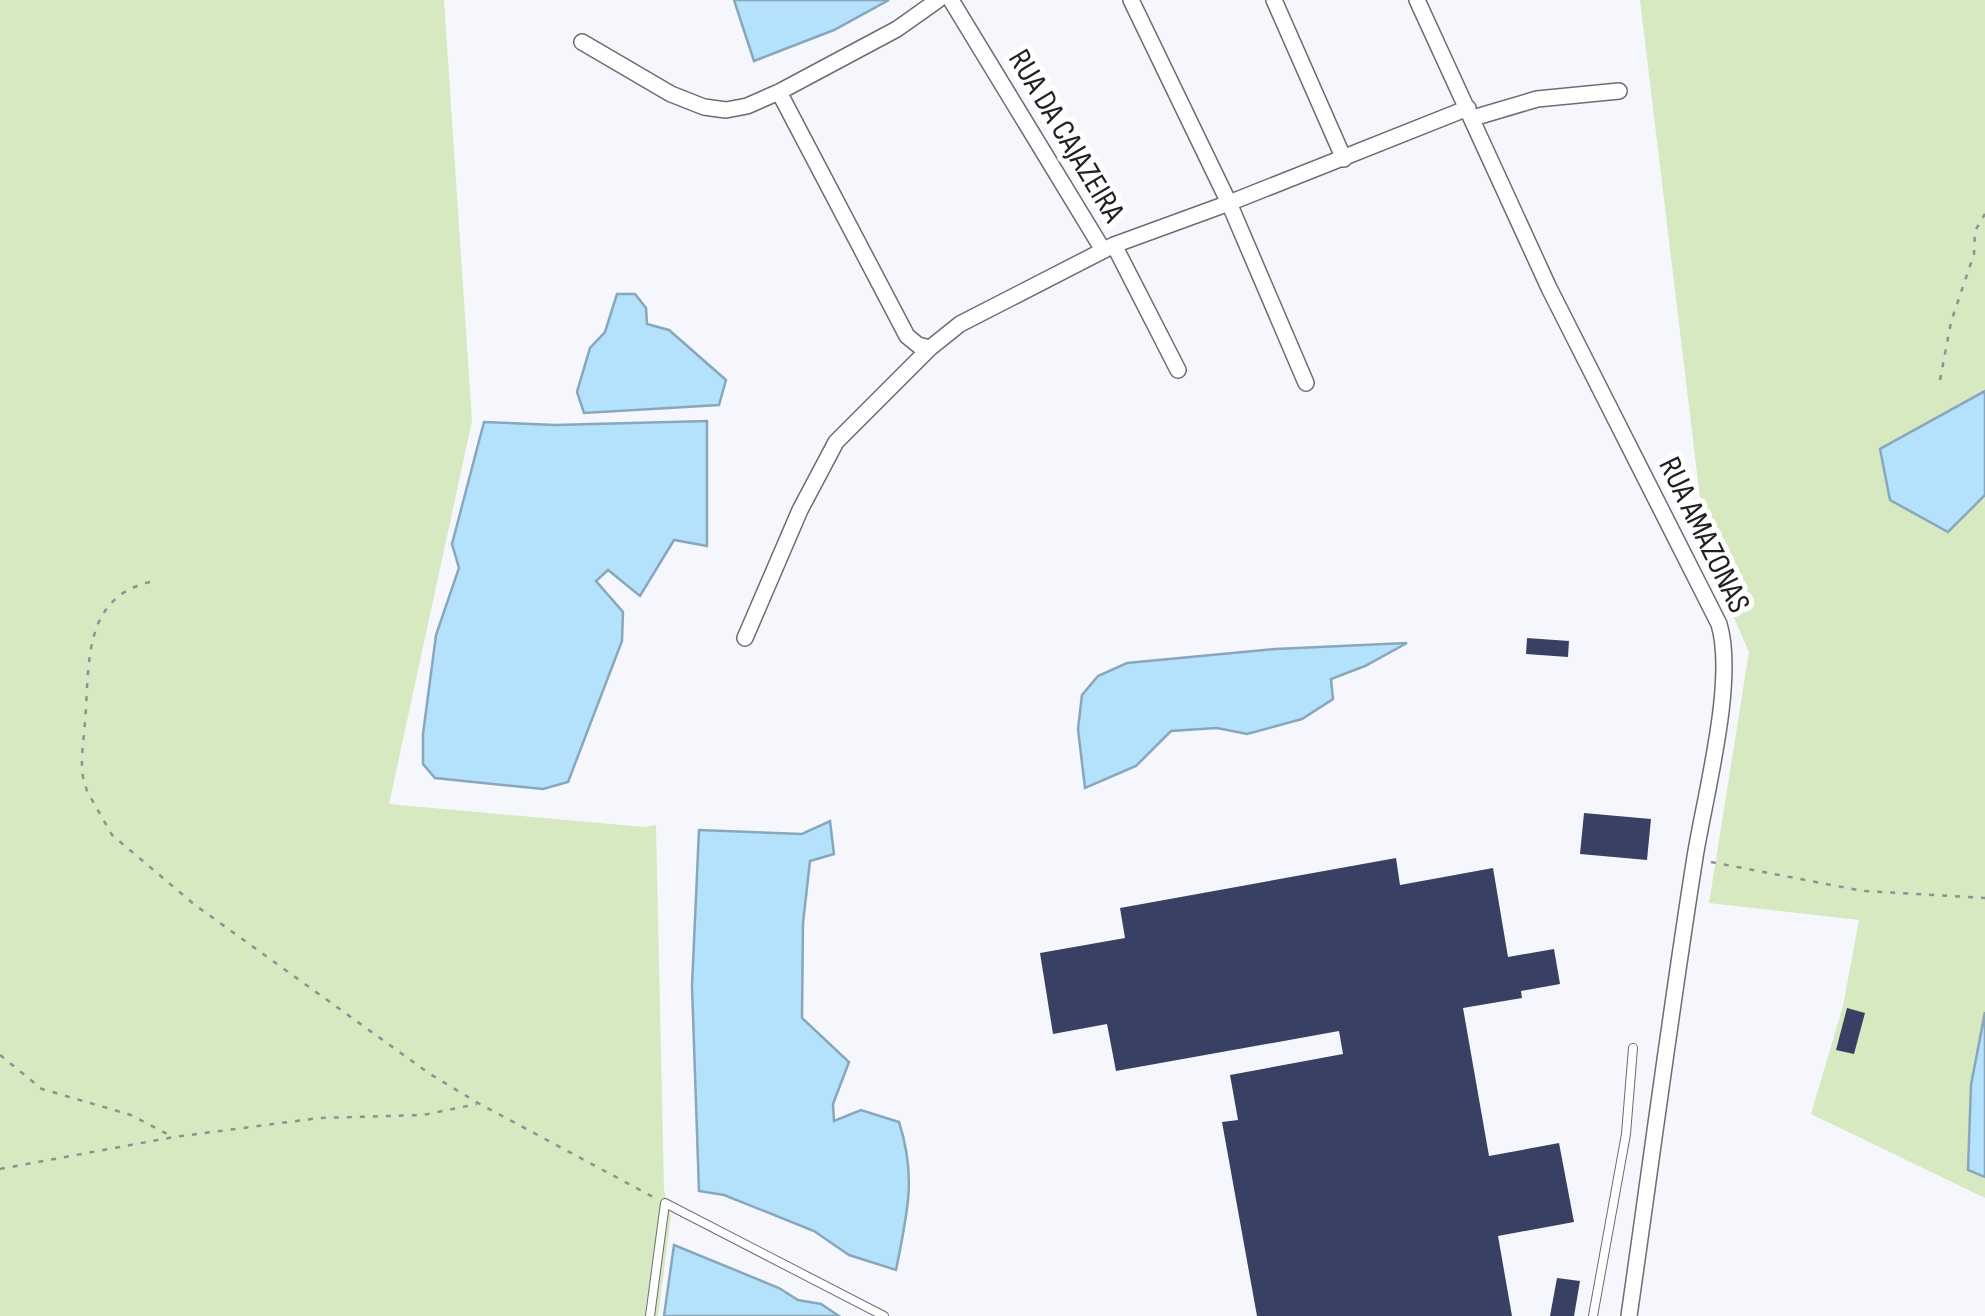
<svg xmlns="http://www.w3.org/2000/svg" width="1985" height="1316" viewBox="0 0 1985 1316" font-family="'Sofia Sans Condensed',sans-serif">
<style>
.green{fill:#d7e9c0}
.water{fill:#b4e1fc;stroke:#88a7bb;stroke-width:2.5}
.building{fill:#384163}
.lines{fill:none;stroke-linecap:round;stroke-linejoin:round}
.lane-casing{stroke:#6b6d71;stroke-width:10}
.street-casing{stroke:#6b6d71;stroke-width:18}
.path{stroke:#8f9094;stroke-width:2.5;stroke-dasharray:5 8;stroke-linecap:butt}
.lane{stroke:#fff;stroke-width:8}
.street{stroke:#fff;stroke-width:15}
.labels{text-anchor:middle;dominant-baseline:central;stroke-width:10;stroke-linejoin:round;paint-order:stroke}
.street-label{font-size:32px;fill:#202123;stroke:#fff}
</style>
<rect width="100%" height="100%" fill="#f6f7fc"/>
<!-- green -->
<path class="green" d="M0 0H444L472 421 389 804 644 827 656 825 664 1190 671 1216 658 1316H0Z
M1640 0H1985V391L1880 450 1947 531 1985 495V1012L1971 1085 1968 1169 1985 1177V1198L1811 1114 1843 1006 1859 920 1709 903 1749 652 1707 556Z"/>
<!-- water -->
<path class="water" d="M734 0H889L834 30 754 61Z
M617 294H635L646 308 647 324 669 330 726 380 719 405 584 413 577 392 590 348 605 332Z
M1985 391V495L1948 532 1890 500 1880 449Z
M707 421V546L674 540 640 596 608 570 596 581 623 612 622 641 568 782 543 789 435 778 423 764V734L436 635 459 568 452 544 484 422 555 425Z
M1407 643 1365 666 1331 679 1333 699 1302 719 1247 734 1217 728 1171 731 1136 766 1085 788 1078 729 1082 695 1098 676 1127 663 1275 649Z
M830 821 834 854 810 861 803 923 802 1018 849 1062 833 1104 834 1121 861 1110 899 1122C917 1178 907 1214 896 1270L849 1255 814 1231 724 1195 699 1191 692 986 699 830 802 834Z
M1985 1012V1177L1968 1170 1971 1085Z
M674 1245 779 1288 798 1300 821 1304 839 1316H664Z"/>
<!-- building -->
<path class="building" d="M1527 638 1569 641 1568 657 1526 654Z
M1584 813 1651 819 1647 860 1580 854Z
M1396 858 1400 885 1493 868 1508 957 1554 949 1560 984 1521 991 1522 998 1463 1008 1489 1156 1559 1143 1574 1222 1498 1236 1512 1316H1257L1222 1122 1238 1120 1230 1075 1343 1054 1339 1031 1116 1071 1107 1024 1053 1034 1040 953 1125 938 1120 908Z
M1847 1008 1865 1013 1854 1054 1836 1050Z
M1557 1278 1580 1281 1574 1316H1550Z"/>
<g class="lines">
<!-- lane casing -->
<g class="lane-casing">
<path id="lane" d="M650 1316 665 1203 884 1316
M1593 1316 1626 1134 1633 1048"/>
</g>
<!-- street casing -->
<g class="street-casing">
<path id="street" d="M951 0 1103 250
M1131 0 1229 203 1306 383
M1274 0 1344 159
M1417 0 1549 288 1719 624C1736 681 1705 795 1695 857 1671 1009 1651 1163 1629 1316
M582 42 671 94 704 107 726 110 747 106 779 92 897 29 938 0
M779 92 907 336 918 345 930 348
M1473 118 1537 99 1619 91
M1114 245 1178 370
M745 638 800 510 836 442 930 348 960 324 1114 245 1229 203 1468 108"/>
</g>
<!-- path -->
<path class="path" d="M1940 380 1951 322 1974 254 1975 231 1985 214
M150 582C81 598 90 667 85 721 84 741 80 758 83 777L87 791 112 835 195 905 430 1074 478 1103 655 1198
M1711 862 1863 891 1985 898
M0 1055 42 1089 131 1115 173 1137
M0 1169 174 1137 319 1118 423 1115 477 1104"/>
<!-- lane -->
<use href="#lane" class="lane"/>
<!-- street -->
<use href="#street" class="street"/>
</g>
<g class="labels">
<!-- street labels -->
<g class="street-label">
<text transform="translate(1066 136) rotate(59)">RUA DA CAJAZEIRA</text>
<text transform="translate(1704 535) rotate(64)">RUA AMAZONAS</text>
</g>
</g>
</svg>
